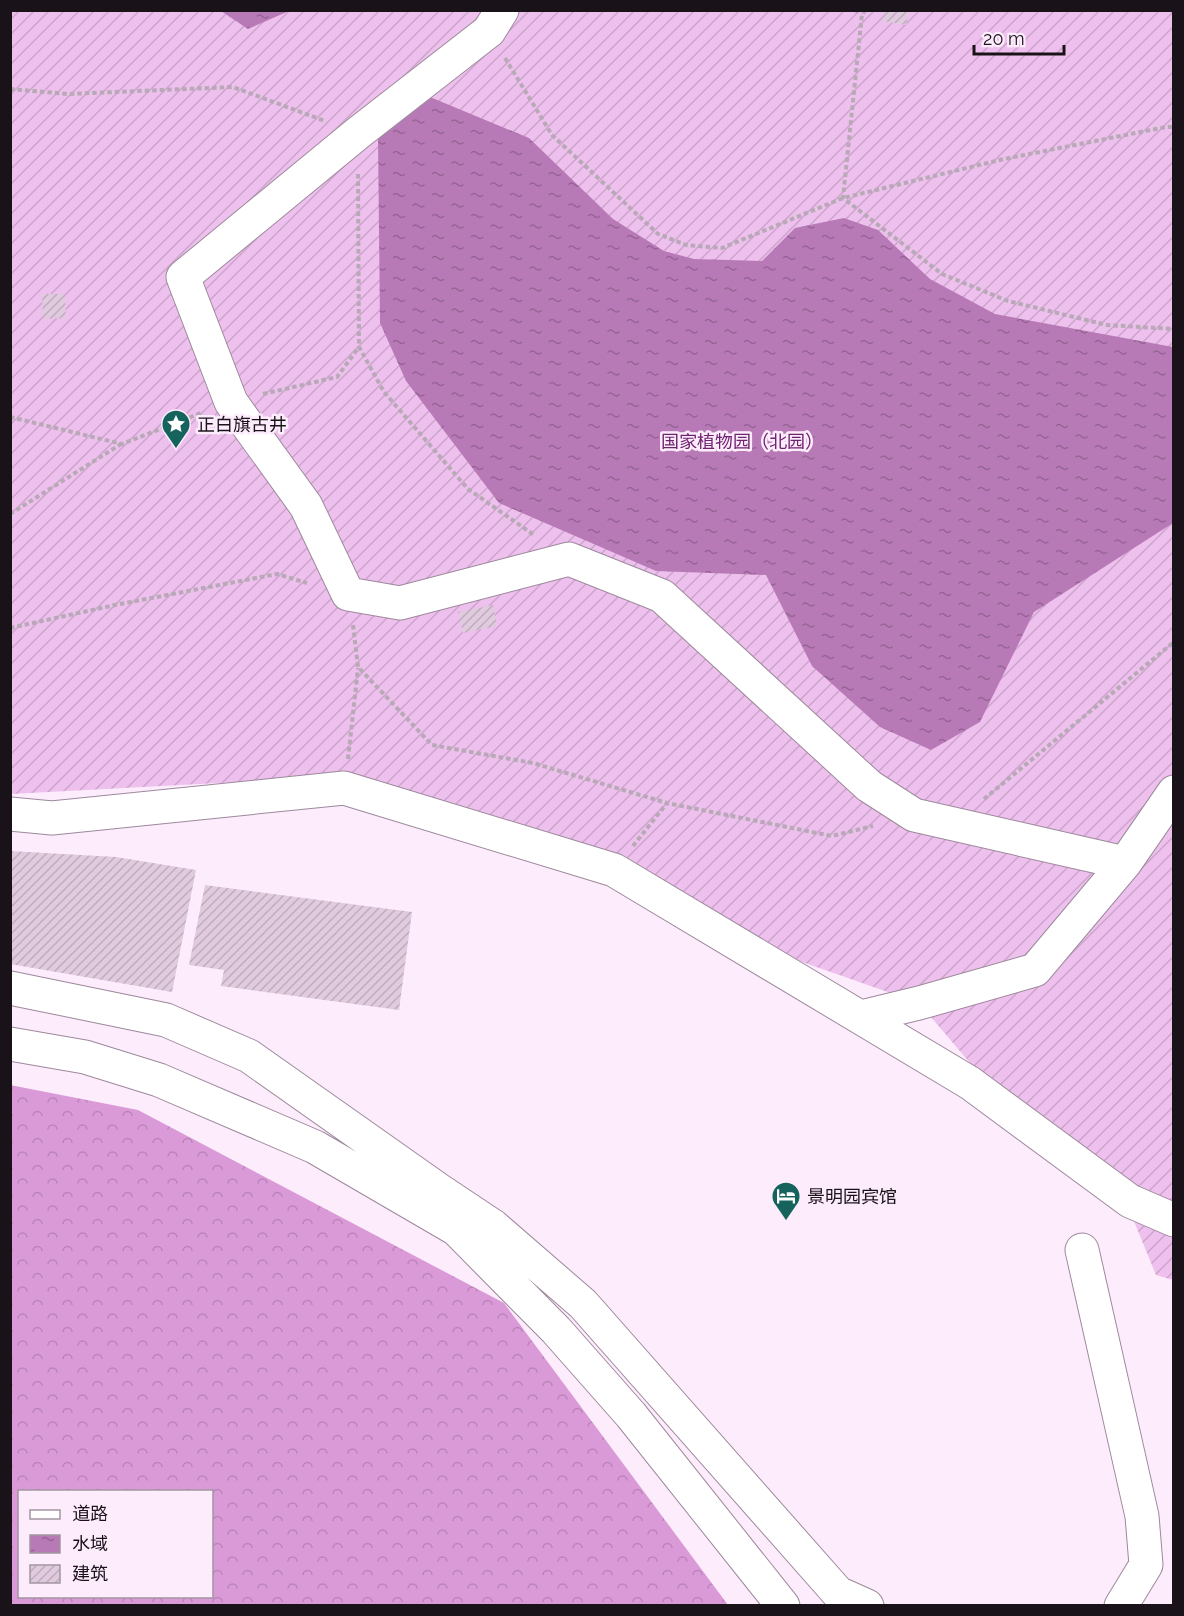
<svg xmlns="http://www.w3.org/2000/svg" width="1184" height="1616" viewBox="0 0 1184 1616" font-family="Raleway,'Noto Sans SC',sans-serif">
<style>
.forest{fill:url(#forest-crowns);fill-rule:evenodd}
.garden{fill:url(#garden-furrows)}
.water{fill:url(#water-ripples)}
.building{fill:url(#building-hatch)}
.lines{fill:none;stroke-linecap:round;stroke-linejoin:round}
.minor-casing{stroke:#9d899c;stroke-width:35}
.path{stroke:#b7a9b6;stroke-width:4;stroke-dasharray:4.5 3;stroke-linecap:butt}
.minor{stroke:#fff;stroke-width:33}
.labels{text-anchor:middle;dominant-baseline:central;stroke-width:5;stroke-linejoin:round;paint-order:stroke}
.poi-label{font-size:18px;fill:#191219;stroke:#fdecfc;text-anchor:start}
.park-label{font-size:18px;fill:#6e236f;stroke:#fdecfc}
</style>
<defs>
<pattern id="forest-crowns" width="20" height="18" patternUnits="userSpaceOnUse" patternTransform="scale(1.5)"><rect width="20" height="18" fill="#da9ad8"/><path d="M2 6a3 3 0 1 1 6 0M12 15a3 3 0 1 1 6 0" fill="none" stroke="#ba84b9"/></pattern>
<pattern id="garden-furrows" width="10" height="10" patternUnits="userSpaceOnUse" patternTransform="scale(1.5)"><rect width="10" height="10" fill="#eec0ed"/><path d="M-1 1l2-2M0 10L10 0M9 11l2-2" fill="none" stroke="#cca4cb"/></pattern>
<pattern id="water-ripples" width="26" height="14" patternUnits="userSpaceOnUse" patternTransform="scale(1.5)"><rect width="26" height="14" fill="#b87ab7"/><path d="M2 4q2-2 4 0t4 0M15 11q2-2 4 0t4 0" fill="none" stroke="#956394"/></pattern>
<pattern id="building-hatch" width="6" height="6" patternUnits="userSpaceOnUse" patternTransform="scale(1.5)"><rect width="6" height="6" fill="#e0cade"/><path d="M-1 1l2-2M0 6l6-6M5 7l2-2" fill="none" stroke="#c0acbe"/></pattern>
</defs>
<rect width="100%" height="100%" fill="#fdecfc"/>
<!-- forest -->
<path class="forest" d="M10 1085 138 1110 504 1303 728 1605H11ZM20 1492H212V1596H20Z"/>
<!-- garden -->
<path class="garden" d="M11 11H1173V1280L1156 1275 1131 1214 1026 1129 919 1003 788 957 623 855 353 776 11 794Z"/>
<!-- water -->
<path class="water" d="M221 11H289L248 29Z
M430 97 529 138 613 219 664 251 694 259 762 261 795 228 844 218 878 230 930 279 995 314 1173 347V523L1034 612 980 722 931 750 880 727 812 666 766 575 656 571 499 503 406 381 380 323 378 137Z"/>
<!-- building -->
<path class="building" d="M884 10H909L906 25 882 21Z
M42 294H65L66 318 43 319Z
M493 605 497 626 463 633 458 612Z
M10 851 116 857 196 870 172 992 10 964Z
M205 885 412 912 399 1010 221 986 224 970 189 965Z"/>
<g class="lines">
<!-- minor casing -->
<g class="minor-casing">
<path id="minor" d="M502 10 489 31 358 133 183 277 231 402 306 506 348 594 400 603 569 559 662 596 869 786 914 815 1125 863
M10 814 52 818 344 788 614 870 970 1083 1130 1201 1174 1220
M10 988 166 1020 249 1056 439 1190 493 1226 583 1304 838 1593 867 1606
M861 1017 919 1003 1035 970 1125 863 1174 792
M10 1044 85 1057 159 1080 315 1147 456 1229 556 1330 631 1415 783 1606
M1082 1250 1142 1516 1146 1565 1121 1606"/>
</g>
<!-- path -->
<path class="path" d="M855 10 862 14
M866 10 862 14 843 198 942 274 1008 301 1107 325 1174 329
M505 58 552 135 658 234 686 245 722 248 843 198 1004 159 1166 127H1174
M10 89 68 94 233 87 325 121
M358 174 359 347 384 392 468 489 534 535
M263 394 337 377 359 347
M10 417 122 444 201 413
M10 514 121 444
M353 625 358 667 432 745 533 763 667 803
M10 628 115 605 277 574 307 583
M348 759 358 668
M984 799 1174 642
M633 846 667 803 832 836 873 826"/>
<!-- minor -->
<use href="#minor" class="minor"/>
</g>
<!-- icons -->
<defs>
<g id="sight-pin" transform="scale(1.5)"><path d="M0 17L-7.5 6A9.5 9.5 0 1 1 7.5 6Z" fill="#16625c" stroke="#fdecfc"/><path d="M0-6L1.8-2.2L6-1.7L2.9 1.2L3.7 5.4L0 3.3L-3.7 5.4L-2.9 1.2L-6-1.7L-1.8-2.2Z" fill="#fff"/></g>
<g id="hotel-pin" transform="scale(1.5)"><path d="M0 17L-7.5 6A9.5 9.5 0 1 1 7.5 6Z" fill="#16625c" stroke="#fdecfc"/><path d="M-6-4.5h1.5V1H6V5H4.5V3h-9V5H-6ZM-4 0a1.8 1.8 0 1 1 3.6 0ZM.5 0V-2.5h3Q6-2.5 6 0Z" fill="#fff"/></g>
</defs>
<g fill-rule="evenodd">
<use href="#sight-pin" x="176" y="424"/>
<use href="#hotel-pin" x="786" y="1196"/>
</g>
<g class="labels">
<!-- poi labels -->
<g class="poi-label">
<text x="197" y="424">正白旗古井</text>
<text x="807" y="1196">景明园宾馆</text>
</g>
<!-- park labels -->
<g class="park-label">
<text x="742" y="441">国家植物园（北园）</text>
</g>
</g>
<!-- border -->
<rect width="1184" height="1616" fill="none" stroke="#191219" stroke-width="24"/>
<!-- legend -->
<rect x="18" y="1490" width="195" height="108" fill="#fdecfc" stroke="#a295a1" stroke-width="1.5"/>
<rect x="30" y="1510" width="30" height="9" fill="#ffffff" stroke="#a295a1" stroke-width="1.5"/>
<text x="72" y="1520" font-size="18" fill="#191219">道路</text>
<rect x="30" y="1535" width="30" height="18" fill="url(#water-ripples)" stroke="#a295a1" stroke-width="1.5"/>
<text x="72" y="1550" font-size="18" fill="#191219">水域</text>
<rect x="30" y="1565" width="30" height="18" fill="url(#building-hatch)" stroke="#a295a1" stroke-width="1.5"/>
<text x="72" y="1580" font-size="18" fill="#191219">建筑</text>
<!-- scale -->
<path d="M974 45v9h90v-9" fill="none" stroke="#191219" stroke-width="3"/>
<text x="983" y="45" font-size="18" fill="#191219" stroke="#fdecfc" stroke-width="4.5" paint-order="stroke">20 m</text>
</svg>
